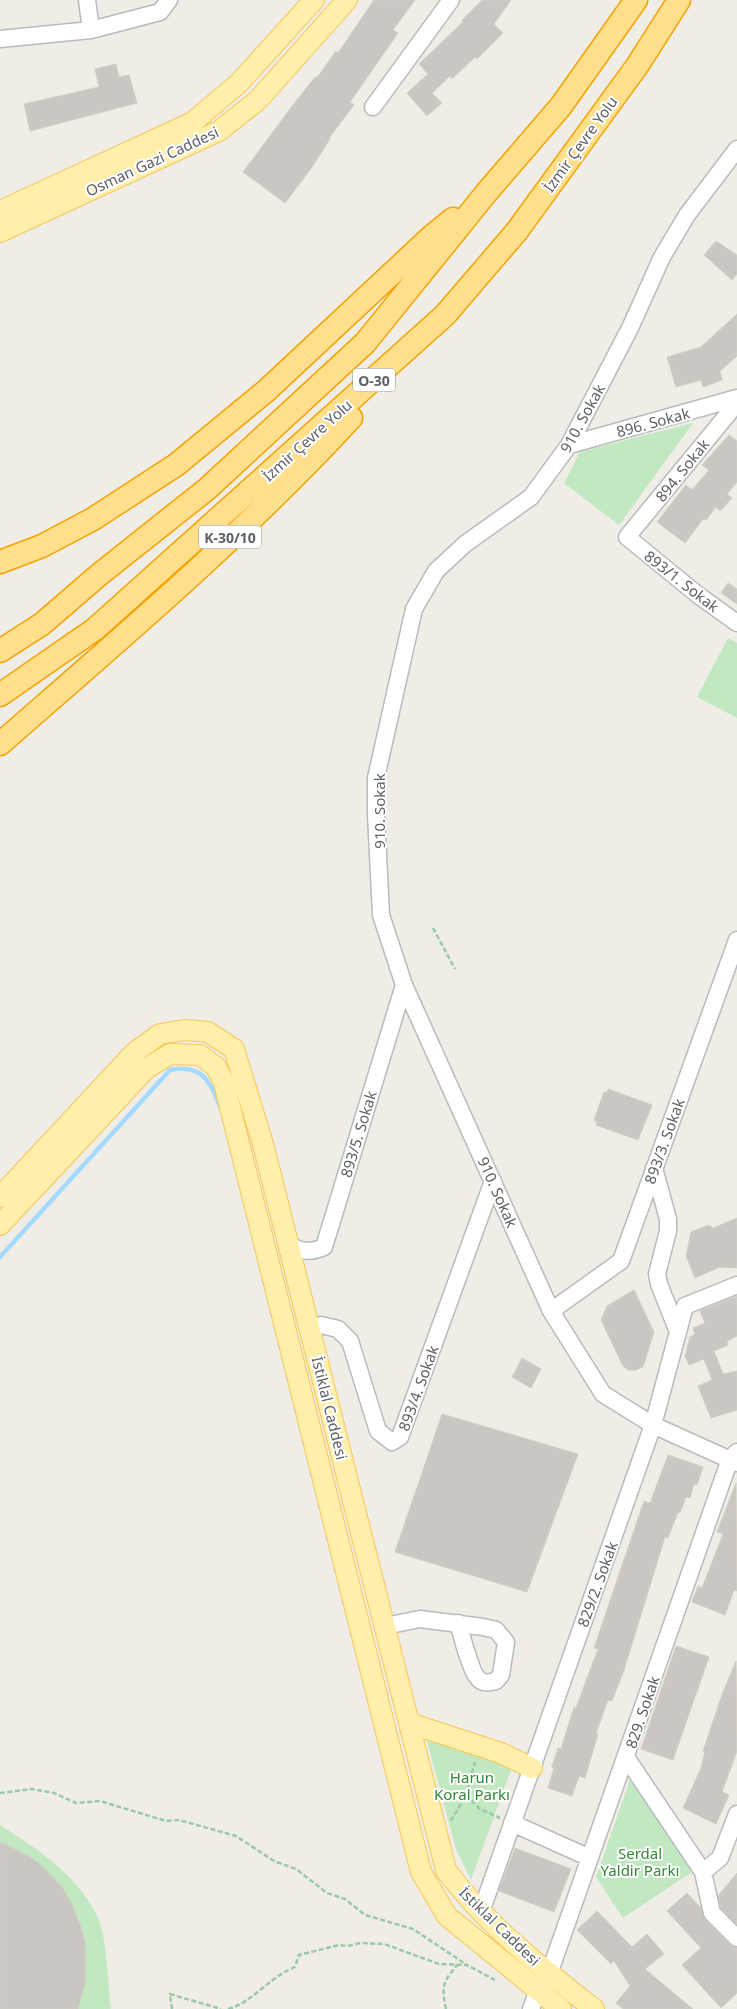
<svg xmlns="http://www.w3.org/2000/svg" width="737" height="2009" viewBox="0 0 737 2009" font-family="'Noto Sans',sans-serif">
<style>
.green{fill:#c1e8c0}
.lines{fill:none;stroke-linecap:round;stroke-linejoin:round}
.stream{stroke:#a5daff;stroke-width:4.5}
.building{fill:#cac7c2;stroke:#d4cec3}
.minor-casing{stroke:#b7bbbf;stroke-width:19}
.major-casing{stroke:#f5c658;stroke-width:22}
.highway-casing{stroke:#f4a200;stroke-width:25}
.path{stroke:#99c9a6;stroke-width:2.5;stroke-dasharray:5 2.5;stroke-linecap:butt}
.minor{stroke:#fff;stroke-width:16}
.major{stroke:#ffefaa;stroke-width:20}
.highway{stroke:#ffdf8c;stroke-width:22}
.labels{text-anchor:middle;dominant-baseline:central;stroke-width:4;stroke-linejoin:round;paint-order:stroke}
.shield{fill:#fff;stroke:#8d9094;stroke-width:1}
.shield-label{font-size:14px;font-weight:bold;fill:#5c6166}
.street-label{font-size:15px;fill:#5c6166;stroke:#fff}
.park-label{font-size:15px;fill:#328735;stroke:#fff}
</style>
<rect width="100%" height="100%" fill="#efede5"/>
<!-- green -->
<path class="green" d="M693 423 619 525 564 483 580 452Z
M728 638 737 643V718L697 697Z
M425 1734 512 1767 471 1880 456 1849Z
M630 1780 692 1872 623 1918 596 1877Z
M0 1825C39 1850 78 1875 98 1918 107 1937 108 1987 111 2009H0Z"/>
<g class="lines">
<!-- stream -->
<path class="stream" d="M0 1257 170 1070C202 1064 209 1080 220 1106"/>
</g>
<!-- building -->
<path class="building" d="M374 0H415L393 30 398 33 350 102 354 105 329 138 330 139 310 170 285 203 243 172 290 109 315 77 317 78 336 51 338 53Z
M482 0H511L494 24 503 33 477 59 475 57 452 79 450 76 432 93 442 103 427 116 407 93 428 74 419 64 463 22 462 20Z
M116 64 119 77 129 75 137 103 30 131 24 104 99 87 95 69Z
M716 241 737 255V274L732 280 704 255Z
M737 314V356L720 371 722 380 703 387 701 380 676 387 667 357 701 347Z
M729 435 737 441V482L727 494 732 498 723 508 720 511 716 507 706 520 703 519 685 543 657 522 686 485 692 490 709 470 702 465Z
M728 583 737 589V604L721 593Z
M608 1089 652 1105 638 1140 596 1125 597 1122 594 1120 604 1092 607 1093Z
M737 1218V1268L720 1267 695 1278 686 1256 691 1232 709 1225 713 1228Z
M634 1290 654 1332 643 1367 636 1370H628L623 1366 601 1320 607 1306Z
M737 1296V1336L727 1341 728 1345 714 1351 723 1374 737 1371V1410L711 1418 698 1386 712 1380 704 1359 689 1365 685 1356 690 1337 695 1334 693 1328 705 1323 700 1311Z
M522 1358 541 1369 531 1388 512 1377Z
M442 1414 578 1454 527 1592 395 1552Z
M668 1455 703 1467 697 1485 694 1484 690 1498 686 1497 680 1513 678 1512 668 1538 665 1537 624 1670 612 1701 608 1700 596 1733 598 1734 585 1778 579 1776 572 1796 548 1788 554 1768 552 1767 558 1748 561 1749 574 1707 576 1708 598 1649 594 1648 644 1501 650 1503Z
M736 1483 737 1591 734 1590 725 1615 692 1602 698 1586 702 1588 723 1534 717 1532Z
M676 1646 709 1657 673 1760 641 1749Z
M736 1661 737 1751 722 1792 729 1795 716 1824 683 1808 701 1768 705 1751H703L723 1692Z
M0 1842 25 1854 39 1863 62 1887 71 1902 83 1933 86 1949 85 1983 78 2009H0Z
M515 1848 571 1869 554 1912 499 1891Z
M737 1873V1924L721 1908 718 1896Z
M687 1893 701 1908 705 1920 730 1945 737 1948V1993L721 2008 682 1965 701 1948 667 1911Z
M597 1911 632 1947 647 1934 664 1954 645 1969 693 2009H623L616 2003 630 1986 614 1961 611 1964 577 1930Z"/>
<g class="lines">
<!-- minor casing -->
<g class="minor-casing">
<path id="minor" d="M87 0 91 30
M0 39 91 30 160 12 169 0
M373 107 451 0
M737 149 687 215 662 257 630 328 569 445 531 497 465 544 436 571 414 609 376 778V814L381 915 404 985 551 1311 603 1394 653 1425 737 1463
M737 403 627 537 698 595 737 623
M569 445 737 398
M654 1168 668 1219V1231L657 1274 659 1284 678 1332
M288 1244C301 1252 310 1253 324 1247L404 985
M551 1311 621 1261 737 940
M310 1331 321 1325 338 1329 350 1341 378 1431 392 1442 400 1437 493 1181
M385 1626 420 1619 483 1627 496 1630 506 1642 501 1675 496 1681C491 1682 486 1684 481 1681 471 1676 462 1635 458 1623
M626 1757 703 1872 720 1858 737 1814
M512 1823 590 1858
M703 1872 712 1913 737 1938
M481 1912 653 1425 685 1306 737 1285
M531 2009 538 1990 549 1974 730 1459 737 1452"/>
</g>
<!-- major casing -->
<g class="major-casing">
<path id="major" d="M0 211 193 122 239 83 314 0
M0 232 219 131 258 100 347 0
M0 1197 135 1052 160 1034 185 1030 208 1032 234 1049 263 1144 446 1870C486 1925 541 1967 594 2009
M0 1225 147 1068 170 1054 200 1055 216 1067 224 1083 421 1872 447 1916 561 2009
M409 1723 501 1753 532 1768"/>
</g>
<!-- highway casing -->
<g class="highway-casing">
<path id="highway" d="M0 562 42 546 93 519 176 465 266 391 432 236 453 219
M0 651 42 624 100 574 207 489 365 343 487 192 561 106 636 0
M0 695 95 629 445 315 517 231 637 66 679 0
M0 744C120 639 243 535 351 418"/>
</g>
<!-- path -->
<path class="path" d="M433 928 455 969
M0 1793 32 1789 54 1793 76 1803 100 1801 166 1821 179 1820 236 1836 274 1861 296 1869 327 1893 345 1899 365 1915 413 1929 467 1965
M466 1795 480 1809 500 1818
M451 1821 466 1795 475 1762
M172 2009 170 1994 221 2009
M228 2009C252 2003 269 1977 295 1967L299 1955 339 1945 348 1946 360 1943 384 1944 439 1964 467 1965 495 1980
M446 2009C441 1986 443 1982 457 1965"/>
<!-- minor -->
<use href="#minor" class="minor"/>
<!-- major -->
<use href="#major" class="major"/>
<!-- highway -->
<use href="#highway" class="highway"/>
</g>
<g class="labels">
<!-- shield labels -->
<g class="shield">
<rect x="353" y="368.5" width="42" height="23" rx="4"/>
<rect x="199" y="525.5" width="62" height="23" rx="4"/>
</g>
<g class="shield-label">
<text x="374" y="380">O-30</text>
<text x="230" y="537">K-30/10</text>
</g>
<!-- street labels -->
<g class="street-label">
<text transform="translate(580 144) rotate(-54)">İzmir Çevre Yolu</text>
<text transform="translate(152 161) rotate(-25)">Osman Gazi Caddesi</text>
<text transform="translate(582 418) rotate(-61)">910. Sokak</text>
<text transform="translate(653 422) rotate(-15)">896. Sokak</text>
<text transform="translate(307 440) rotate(-42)">İzmir Çevre Yolu</text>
<text transform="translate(682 470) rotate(-51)">894. Sokak</text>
<text transform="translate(682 581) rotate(38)">893/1. Sokak</text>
<text transform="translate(379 811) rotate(-90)">910. Sokak</text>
<text transform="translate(358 1134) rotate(-73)">893/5. Sokak</text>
<text transform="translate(664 1141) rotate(-70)">893/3. Sokak</text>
<text transform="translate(498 1192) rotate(66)">910. Sokak</text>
<text transform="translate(418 1388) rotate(-70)">893/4. Sokak</text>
<text transform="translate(330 1408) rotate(76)">İstiklal Caddesi</text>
<text transform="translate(597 1584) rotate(-70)">829/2. Sokak</text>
<text transform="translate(642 1712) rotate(-71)">829. Sokak</text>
<text transform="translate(500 1926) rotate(44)">İstiklal Caddesi</text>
</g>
<!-- park labels -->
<g class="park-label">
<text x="472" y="1777">Harun<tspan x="472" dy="17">Koral Parkı</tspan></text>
<text x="640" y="1853">Serdal<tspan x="640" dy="17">Yaldir Parkı</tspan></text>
</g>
</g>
</svg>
